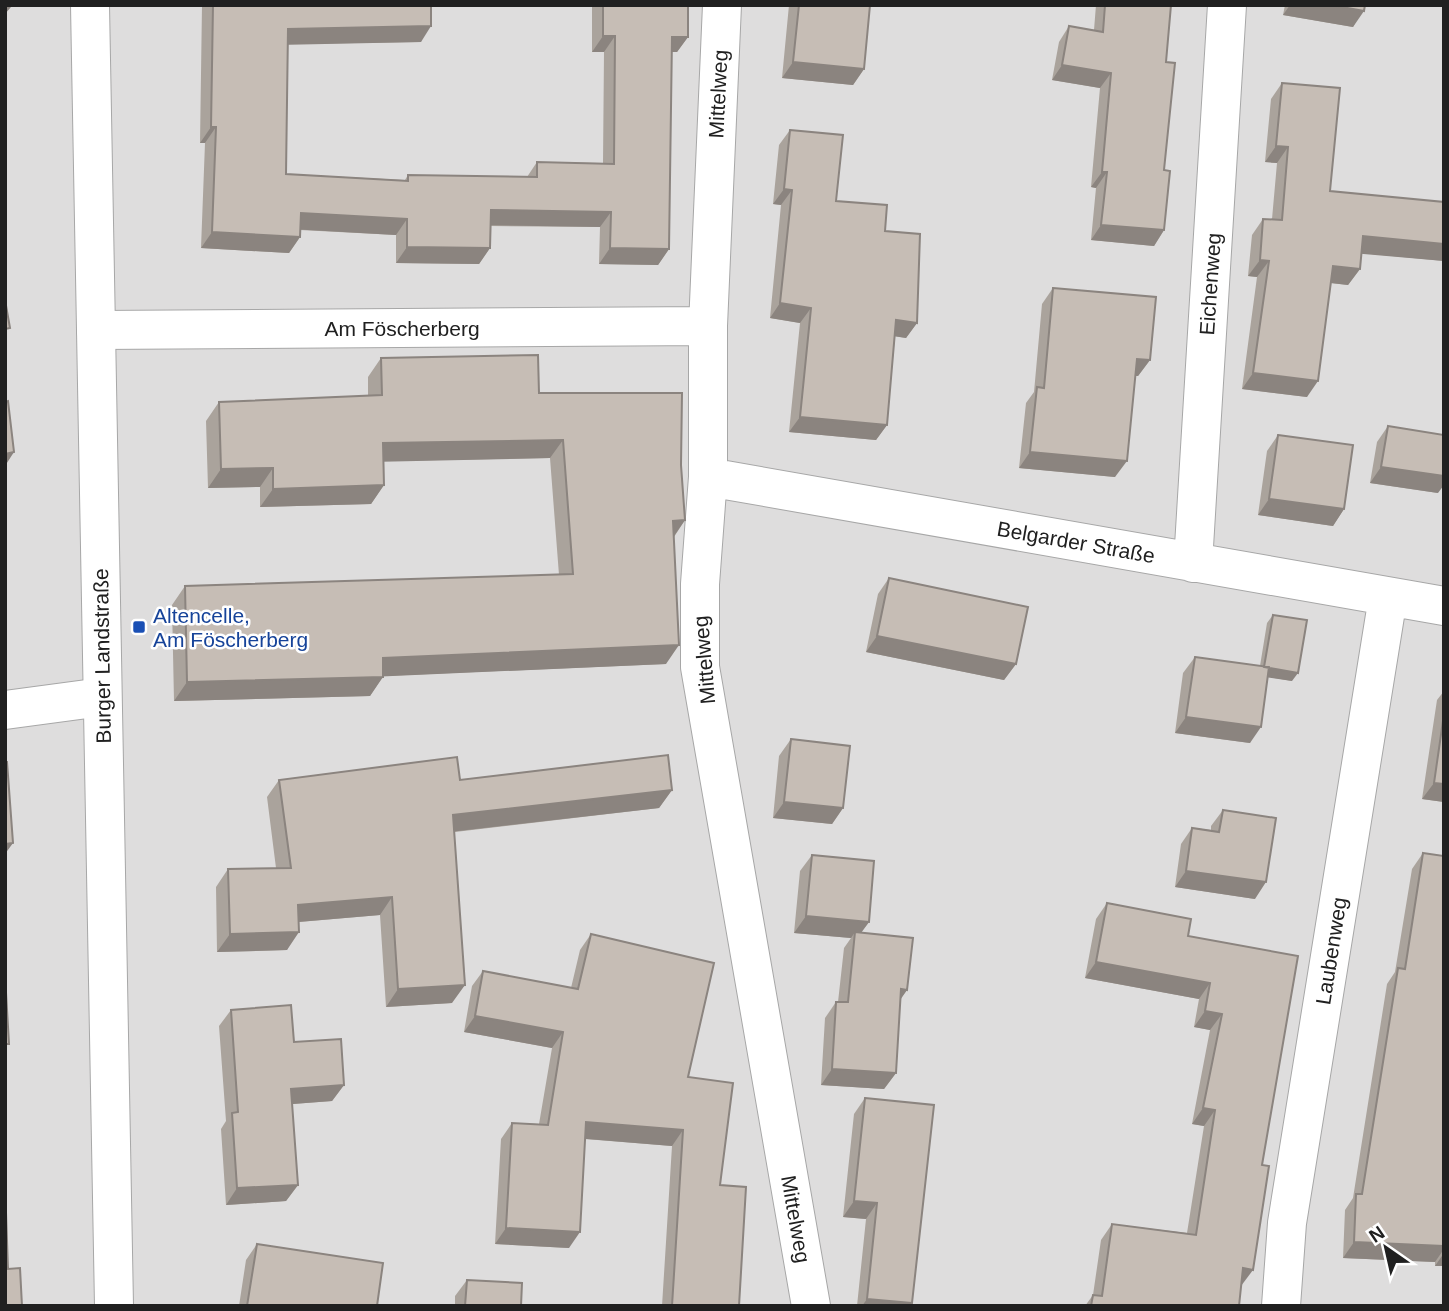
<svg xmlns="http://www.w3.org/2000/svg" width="1449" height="1311" viewBox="0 0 1449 1311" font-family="Helvetica,sans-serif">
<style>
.residential{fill:#dedddd}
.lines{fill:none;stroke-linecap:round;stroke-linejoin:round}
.minor-casing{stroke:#a7a7a7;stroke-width:40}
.tertiary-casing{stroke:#a7a7a7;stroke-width:40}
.minor{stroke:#fff;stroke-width:38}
.tertiary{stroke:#fff;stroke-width:38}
.wall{fill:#aaa39c}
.shaded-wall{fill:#8b847f}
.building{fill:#c6bdb5;stroke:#8b847f;stroke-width:2}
.transit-dot{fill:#1a4fb4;stroke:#fff;stroke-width:2.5}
.labels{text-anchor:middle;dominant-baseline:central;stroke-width:5;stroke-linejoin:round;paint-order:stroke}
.street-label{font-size:21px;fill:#202020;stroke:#fff}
.transit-label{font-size:21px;fill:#164399;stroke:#fff;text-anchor:start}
</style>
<rect width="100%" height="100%" fill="#f1ede6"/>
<!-- residential -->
<path class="residential" d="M5 5H1444V1306H5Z"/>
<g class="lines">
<!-- minor casing -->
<g class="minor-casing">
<path id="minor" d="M722 5 708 326V477L700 584V667L811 1306
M96 330 708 326
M708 477 1444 606
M1193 563 1227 5
M5 710 102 697
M1281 1306 1287 1223 1388 597"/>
</g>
<!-- tertiary casing -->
<g class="tertiary-casing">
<path id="tertiary" d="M90 5 114 1306"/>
</g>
<!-- minor -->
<use href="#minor" class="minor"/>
<!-- tertiary -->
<use href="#tertiary" class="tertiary"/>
</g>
<!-- wall -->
<path class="wall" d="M202 5H431L421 42 288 44 286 174 405 180 408 175 527 177 537 162 603 163 604 52H592V5H688V37L677 52H671L669 249 658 265 599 264 600 227 490 226V248L479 264 396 263V235L300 230V237L289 253 201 248 205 143H200Z
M789 5H870L864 69 853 85 782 78Z
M1096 5H1171L1166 62 1164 170V230L1154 246 1091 240 1096 188 1091 187 1100 88 1052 80 1059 42 1069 26 1094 30Z
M1285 5H1365L1353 27 1283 15Z
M1282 83 1330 191 1444 202V261L1361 253 1360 269 1348 285 1331 283 1307 397 1242 389 1257 277 1248 276 1252 235 1263 219H1272L1277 163 1265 162 1271 99Z
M790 130 836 201 885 231 917 323 906 338 895 336 887 425 876 440 789 432 800 323 770 318 781 205 773 204 779 145Z
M1053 288 1150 360 1138 376H1135L1115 477 1019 468 1026 403 1034 392 1042 304Z
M381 358 539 393 681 465 685 520 674 537 666 664 383 676 370 696 174 701 172 605 185 586 559 575 550 458 383 461 384 485 371 504 260 507V487L208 488 206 421 219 402 368 396V377Z
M1388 426 1438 493 1370 483 1377 442Z
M1278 435 1344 509 1333 526 1258 515 1267 451Z
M889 578 1016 664 1004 680 866 652 878 594Z
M1273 615 1292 681 1268 677 1250 743 1175 733 1183 673 1195 657 1260 666 1267 623Z
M1444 691V802L1422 799 1437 700Z
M791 739 843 808 832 824 773 818 779 756Z
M279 780H460L672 790 659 808 455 832 452 1003 386 1007 380 915 299 922 287 950 217 952 216 887 228 869 276 868 267 797Z
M1223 810 1255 899 1175 887 1181 844 1192 828 1211 830V826Z
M1423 853 1444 856V1266H1435V1262L1343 1258 1345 1210 1353 1198 1387 984 1395 972 1412 869Z
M812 855 869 922 861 933 907 990 900 999 896 1073 884 1089 821 1085 825 1018 836 1002H838L844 948 851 938 794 933 800 871Z
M1107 903 1188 936 1298 956 1241 1286 1239 1306H1085L1093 1295 1101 1240 1112 1224 1187 1233 1204 1126 1192 1124 1210 1030 1194 1027 1199 999 1085 978 1096 919Z
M591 934 688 1077 720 1185 739 1306H662L672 1146 585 1139 569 1248 495 1244 501 1139 512 1123 539 1124 552 1048 464 1032 472 986 483 971 571 988 580 950Z
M231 1010 294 1042 344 1085 332 1101 292 1104 298 1185 286 1201 226 1205 221 1129 226 1121 219 1026Z
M865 1098 910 1306H857L866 1219 843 1217 854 1114Z
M257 1244 377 1306H239L246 1260Z
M467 1280 521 1306H455V1296Z"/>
<!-- shaded-wall -->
<path class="shaded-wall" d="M1290 5H1331L1364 11 1353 27 1283 15Z
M5 7H11L5 14Z
M431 26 421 42 277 45 288 29Z
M603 36H615L604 52H592Z
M672 37H688L677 52H661Z
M793 62 864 69 853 85 782 78Z
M1062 65 1111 73 1100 88 1052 80Z
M211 127H216L205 143H200Z
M1276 146 1288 147 1277 163 1265 162Z
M1102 172H1107L1096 188 1091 187Z
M784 189 792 190 781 205 773 204Z
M491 210 611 212 600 227 480 225Z
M301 213 407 219 396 235 290 229Z
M1101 225 1164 230 1154 246 1091 240Z
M212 232 300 237 289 253 201 248Z
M1363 236 1444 244V261L1352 253Z
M407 247 490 248 479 264 396 263Z
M610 248 669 249 658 265 599 264Z
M1260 260 1269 261 1257 277 1248 276Z
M1333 266 1360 269 1348 285 1322 282Z
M780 303 811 308 800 323 770 318Z
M896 320 917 323 906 338 886 335Z
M1137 359 1150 360 1138 376 1126 375Z
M1253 373 1318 381 1307 397 1242 389Z
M800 417 887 425 876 440 789 432Z
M563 440 550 458 370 462 383 443Z
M14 452 5 466V454Z
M1030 452 1127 461 1115 477 1019 468Z
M1381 467 1444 476V485L1438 493 1370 483Z
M273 468 260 487 208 488 221 469Z
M384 485 371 504 260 507 273 489Z
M1269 499 1344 509 1333 526 1258 515Z
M685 520 672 539 673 521Z
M877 636 1016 664 1004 680 866 652Z
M679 645 666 664 370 677 383 658Z
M1264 667 1298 673 1292 681 1259 676Z
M383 677 370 696 174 701 187 682Z
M1186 717 1261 727 1250 743 1175 733Z
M1434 783 1444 784V802L1422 799Z
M672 790 659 808 441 833 453 815Z
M784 802 843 808 832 824 773 818Z
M13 843 5 854V844Z
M1186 871 1266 882 1255 899 1175 887Z
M392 897 380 915 286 923 298 905Z
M806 916 869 922 857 938 855 932 851 938 794 933Z
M299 932 287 950 217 952 230 934Z
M1096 962 1210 983 1199 999 1085 978Z
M465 985 452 1003 386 1007 398 989Z
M901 989 907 990 896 1006Z
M1205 1011 1222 1014 1210 1030 1194 1027Z
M475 1016 563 1032 552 1048 464 1032Z
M832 1069 896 1073 884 1089 821 1085Z
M344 1085 332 1101 280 1105 291 1089Z
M1203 1108 1215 1110 1204 1126 1192 1124Z
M586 1122 683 1130 672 1146 575 1138Z
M298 1185 286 1201 226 1205 237 1188Z
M854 1201 877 1203 866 1219 843 1217Z
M506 1228 580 1232 569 1248 495 1244Z
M1354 1242 1444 1246V1249L1435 1262 1343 1258Z
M1444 1253V1266H1435Z
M1243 1268 1253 1270 1241 1286Z
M867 1299 912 1303 910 1306H862Z"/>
<!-- building -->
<path class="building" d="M213 5H431V26L288 29 286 174 408 181V175L537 177V162L614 164 615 36H603V5H688V37H672L669 249 610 248 611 212 491 210 490 248 407 247V219L301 213 300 237 212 232 216 127H211Z
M799 5H870L864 69 793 62Z
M1105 5H1171L1166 62 1175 63 1164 170 1170 171 1164 230 1101 225 1107 172H1102L1111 73 1062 65 1069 26 1103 32Z
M1331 5H1365L1364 11Z
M1282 83 1340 88 1330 191 1444 202V244L1363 236 1360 269 1333 266 1318 381 1253 373 1269 261 1260 260 1263 219 1282 220 1288 147 1276 146Z
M790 130 843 135 836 201 887 205 885 231 920 234 917 323 896 320 887 425 800 417 811 308 780 303 792 190 784 189Z
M1053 288 1156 297 1150 360 1137 359 1127 461 1030 452 1037 387 1044 388Z
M5 300 10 328 5 329Z
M538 355 539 393H682L681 465 685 520 673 521 679 645 383 658V677L187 682 185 586 573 574 563 440 383 443 384 485 273 489V468L221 469 219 402 382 395 381 358Z
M8 401 14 452 5 454V402Z
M1388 426 1444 435V476L1381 467Z
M1278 435 1353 445 1344 509 1269 499Z
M889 578 1028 607 1016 664 877 636Z
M5 581 6 639H5Z
M1273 615 1307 620 1298 673 1264 667Z
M1195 657 1269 667 1261 727 1186 717Z
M1444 714V784L1434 783Z
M791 739 850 746 843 808 784 802Z
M668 755 672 790 453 815 465 985 398 989 392 897 298 905 299 932 230 934 228 869 291 868 279 780 457 757 460 780Z
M5 762H7L13 843 5 844Z
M1223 810 1276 818 1266 882 1186 871 1192 828 1219 832Z
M1423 853 1444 856V1246L1354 1242 1356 1194H1362L1398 968 1405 969Z
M812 855 874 861 869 922 806 916Z
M1107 903 1191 919 1188 936 1298 956 1262 1165 1269 1166 1253 1270 1243 1268 1239 1306H1091L1093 1295 1102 1296 1112 1224 1196 1235 1215 1110 1203 1108 1222 1014 1205 1011 1210 983 1096 962Z
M855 932 913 938 907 990 901 989 896 1073 832 1069 836 1002H848Z
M591 934 714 963 688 1077 733 1083 720 1185 746 1187 739 1306H672L683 1130 586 1122 580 1232 506 1228 512 1123 548 1125 563 1032 475 1016 483 971 578 989Z
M5 975 9 1044H5Z
M291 1005 294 1042 341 1039 344 1085 291 1089 298 1185 237 1188 232 1113 238 1112 231 1010Z
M865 1098 934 1105 912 1303 867 1299 877 1203 854 1201Z
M5 1184 8 1269 20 1268 22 1306H5Z
M257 1244 383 1263 377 1306H247Z
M467 1280 522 1283 521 1306H465Z"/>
<!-- markers -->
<rect class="transit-dot" x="132" y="620" width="14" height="14" rx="3.5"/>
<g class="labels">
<!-- street labels -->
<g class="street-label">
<text transform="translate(718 94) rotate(-87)">Mittelweg</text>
<text transform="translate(1210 284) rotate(-86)">Eichenweg</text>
<text x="402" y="328">Am Föscherberg</text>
<text transform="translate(1076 542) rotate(10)">Belgarder Straße</text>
<text transform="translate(102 656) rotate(-91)">Burger Landstraße</text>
<text transform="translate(704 660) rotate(-95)">Mittelweg</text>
<text transform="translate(1331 951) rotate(-81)">Laubenweg</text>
<text transform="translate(796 1219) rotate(80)">Mittelweg</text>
</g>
<!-- transit labels -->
<g class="transit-label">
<text x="153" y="615">Altencelle,<tspan x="153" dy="24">Am Föscherberg</tspan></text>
</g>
</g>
<!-- border -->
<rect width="1449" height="1311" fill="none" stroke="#202020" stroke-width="14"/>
<!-- north arrow -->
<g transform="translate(1386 1248) rotate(326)" stroke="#ffffff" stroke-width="5" paint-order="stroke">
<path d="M0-5L12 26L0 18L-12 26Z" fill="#202020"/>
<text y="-10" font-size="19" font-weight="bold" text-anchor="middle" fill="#202020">N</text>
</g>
</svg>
